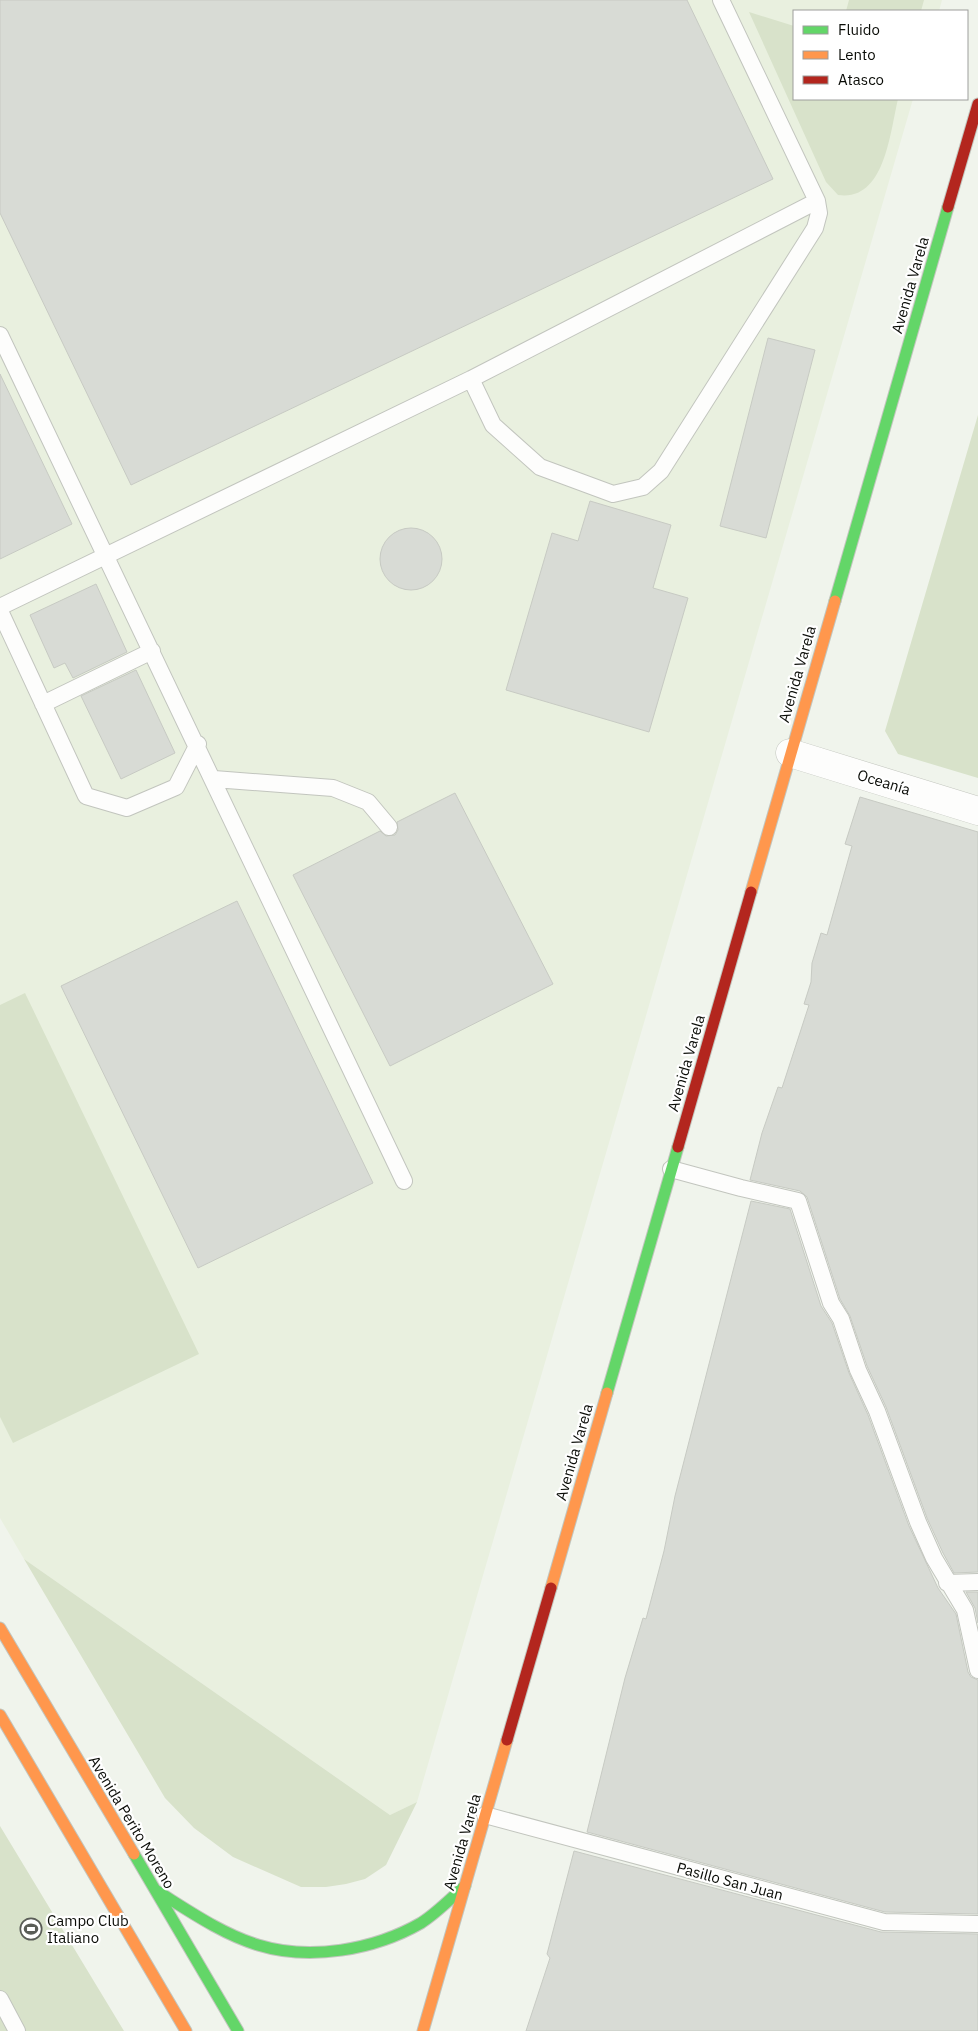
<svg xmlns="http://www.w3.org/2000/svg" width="978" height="2031" viewBox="0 0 978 2031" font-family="'IBM Plex Sans',sans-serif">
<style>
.built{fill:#e9f0df}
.green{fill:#d8e2ca}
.building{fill:#d8dbd5;stroke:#c7cac3}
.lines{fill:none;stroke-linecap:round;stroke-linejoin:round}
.lane-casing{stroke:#c2c5be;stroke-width:18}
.street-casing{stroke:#c2c5be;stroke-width:29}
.fast-casing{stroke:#c2c5be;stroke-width:13}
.slow-casing{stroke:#c2c5be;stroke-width:13}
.jam-casing{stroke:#c2c5be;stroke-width:13}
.lane{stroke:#fdfdfc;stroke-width:16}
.street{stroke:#fdfdfc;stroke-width:28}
.fast{stroke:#63d668;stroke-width:11}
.slow{stroke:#ff974d;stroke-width:11}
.jam{stroke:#b3261e;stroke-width:11}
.labels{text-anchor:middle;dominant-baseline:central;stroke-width:4.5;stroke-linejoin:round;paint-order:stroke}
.street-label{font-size:15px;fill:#0a0c07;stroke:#fff}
.poi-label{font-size:15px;fill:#0a0c07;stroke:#fff;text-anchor:start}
</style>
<rect width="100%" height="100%" fill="#f0f4ec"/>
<!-- built -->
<path class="built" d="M0 0H942L939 11H794V99H913L417 1802 390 1815 24 1559 0 1518Z"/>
<!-- green -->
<path class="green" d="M849 0H924L921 11H846Z
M749 12 794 26V99H898C890 132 885 202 838 195L826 182Z
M978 415V778L898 754 885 731Z
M25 993 199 1354 13 1443 0 1417V1005Z
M24 1559 390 1815 417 1802 386 1865 365 1879 346 1884 326 1887H301L233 1857 194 1828 165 1798Z
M0 1826 124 2031H0Z"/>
<!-- building -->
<path class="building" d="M0 0H687L773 179 131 485 0 213Z
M768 338 815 350 766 538 720 526Z
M0 374 72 524 0 559Z
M590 501 671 525 653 588 688 598 649 732 506 690 552 533 578 541Z
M380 559a31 31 0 1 1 62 0a31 31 0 1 1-62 0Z
M96 584 127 652 73 678 65 663 54 668 30 615Z
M136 670 175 753 121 779 81 696Z
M455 793 553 984 390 1066 293 875 380 831 386 836 395 835 398 830 397 822Z
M860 797 978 832V1572L954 1573 943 1553 927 1518 886 1407 867 1366 850 1316 840 1299 807 1197 800 1191 750 1180 762 1133 778 1087 782 1088 809 1005 804 1004 811 982 812 963 821 933 827 935 852 846 845 844Z
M237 901 373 1183 198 1268 61 986Z
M751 1201 790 1209 821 1306 832 1323 849 1373 868 1415 909 1526 938 1588 956 1614 968 1672 971 1677 978 1680V1914L885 1912 587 1832 625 1678 643 1618 646 1619 664 1551 675 1496Z
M966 1592H978V1623L975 1608Z
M574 1851 881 1932 978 1934V2031H526L550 1958 547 1954Z"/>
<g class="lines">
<!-- lane casing -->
<g class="lane-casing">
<path id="lane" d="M0 335 404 1181
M471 379 493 425 540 467 613 494 643 487 661 471 815 228 819 213 817 201 721 0
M0 607 471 379 817 201
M0 611 86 796 127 808 176 787 198 744
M43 704 152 651
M214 779 333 788 368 802 389 827
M671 1169 741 1188 798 1201 831 1303 841 1319 858 1370 877 1411 918 1522 934 1558 965 1610 978 1670
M947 1583 978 1582
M485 1815 884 1922 978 1924
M0 1999 17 2031"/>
</g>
<!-- street casing -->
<g class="street-casing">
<path id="street" d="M790 753 978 811"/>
</g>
<!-- fast casing -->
<g class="fast-casing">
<path id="fast" d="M835 601 948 207
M607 1393 678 1147
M134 1854 238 2031
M157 1891C189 1911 222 1934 258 1945 310 1961 374 1950 421 1923 437 1913 451 1898 465 1886"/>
</g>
<!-- slow casing -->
<g class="slow-casing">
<path id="slow" d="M751 892 835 601
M551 1588 607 1393
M0 1628 134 1854
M0 1715 186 2031
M423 2031 507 1740"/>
</g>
<!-- jam casing -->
<g class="jam-casing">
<path id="jam" d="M948 207 978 104
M678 1147 751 892
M507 1740 551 1588"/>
</g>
<!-- lane -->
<use href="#lane" class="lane"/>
<!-- street -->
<use href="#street" class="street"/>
<!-- fast -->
<use href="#fast" class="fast"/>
<!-- slow -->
<use href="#slow" class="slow"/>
<!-- jam -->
<use href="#jam" class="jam"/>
</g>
<!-- icons -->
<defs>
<g id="stadium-ring" transform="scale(1.125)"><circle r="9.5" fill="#fff" stroke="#5a5d57" stroke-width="1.5"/><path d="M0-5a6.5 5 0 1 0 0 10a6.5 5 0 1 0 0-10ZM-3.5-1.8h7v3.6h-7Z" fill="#5a5d57"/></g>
</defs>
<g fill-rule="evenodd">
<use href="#stadium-ring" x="31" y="1929"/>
</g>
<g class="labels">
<!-- street labels -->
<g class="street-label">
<text transform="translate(910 285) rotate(-74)">Avenida Varela</text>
<text transform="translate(797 674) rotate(-74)">Avenida Varela</text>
<text transform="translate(884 782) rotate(17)">Oceanía</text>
<text transform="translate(686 1063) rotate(-74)">Avenida Varela</text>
<text transform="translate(574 1452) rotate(-74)">Avenida Varela</text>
<text transform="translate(132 1822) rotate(59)">Avenida Perito Moreno</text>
<text transform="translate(462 1842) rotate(-74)">Avenida Varela</text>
<text transform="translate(730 1881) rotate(15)">Pasillo San Juan</text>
</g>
<!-- poi labels -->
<g class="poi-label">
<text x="47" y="1920">Campo Club<tspan x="47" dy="17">Italiano</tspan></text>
</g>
</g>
<!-- legend -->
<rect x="793" y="10" width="175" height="90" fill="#ffffff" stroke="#9d9e9c"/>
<rect x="803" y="26" width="25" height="8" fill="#63d668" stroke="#9d9e9c"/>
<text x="838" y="35" font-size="15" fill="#0a0c07">Fluido</text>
<rect x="803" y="51" width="25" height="8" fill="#ff974d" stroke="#9d9e9c"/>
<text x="838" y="60" font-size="15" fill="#0a0c07">Lento</text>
<rect x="803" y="76" width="25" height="8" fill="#b3261e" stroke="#9d9e9c"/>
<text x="838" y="85" font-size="15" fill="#0a0c07">Atasco</text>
</svg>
